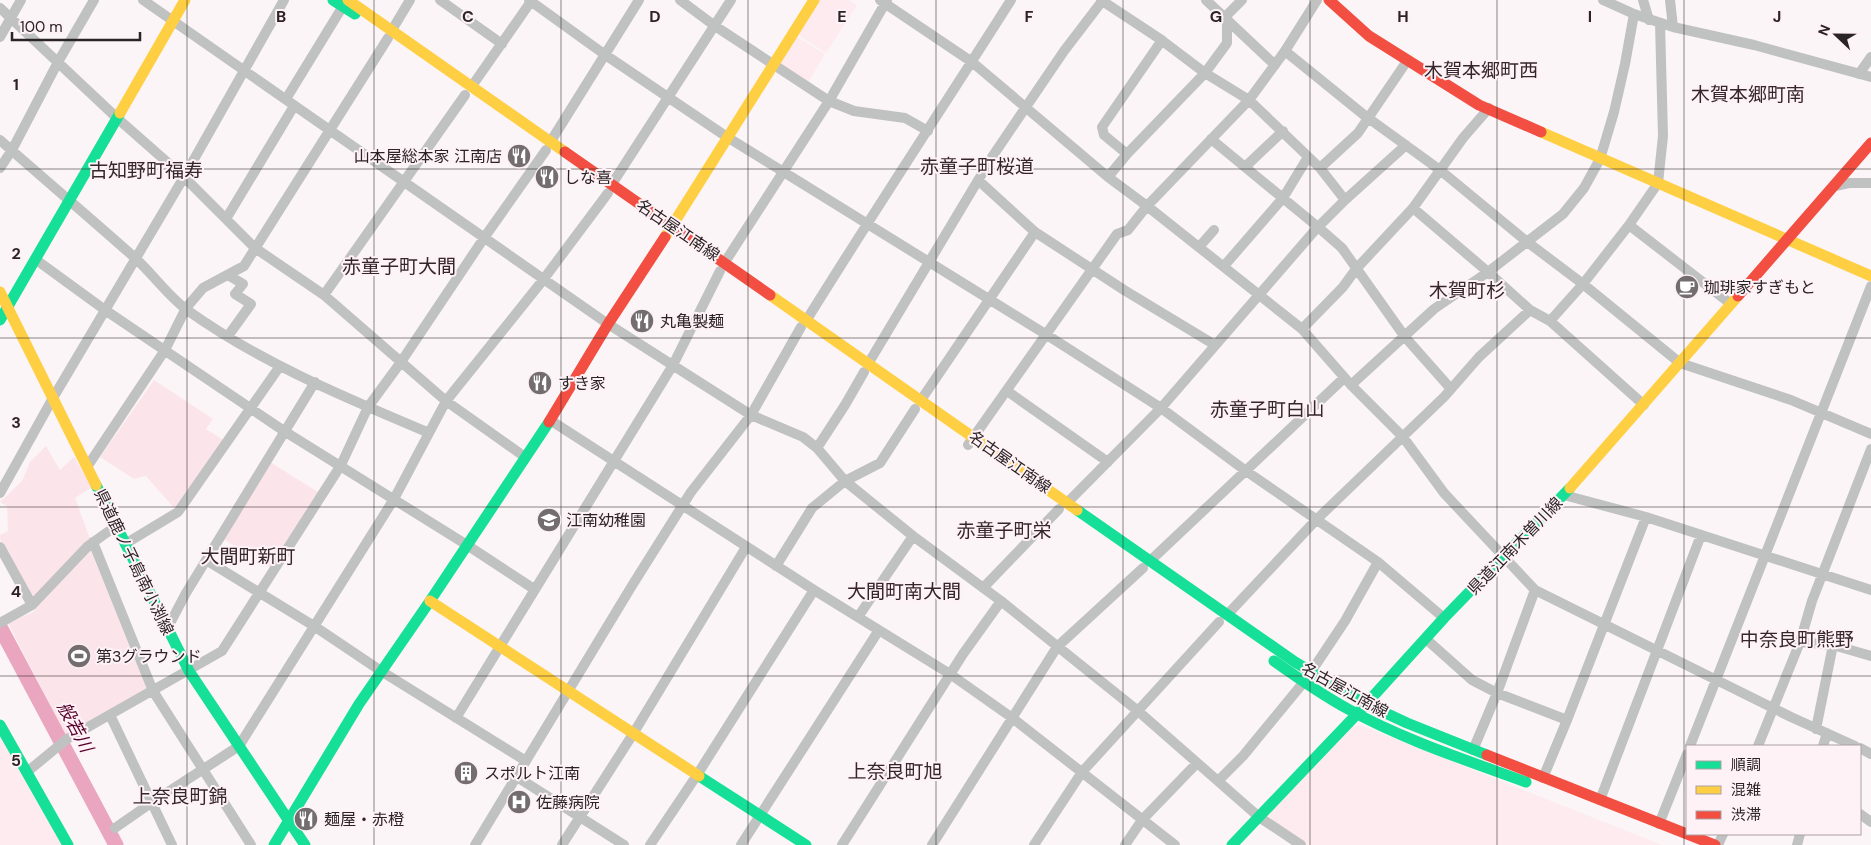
<svg xmlns="http://www.w3.org/2000/svg" width="1871" height="845" viewBox="0 0 1871 845" font-family="'DM Sans','Noto Sans JP',sans-serif">
<style>
.built{fill:#fdebf0}
.green{fill:#fce4eb}
.lines{fill:none;stroke-linecap:round;stroke-linejoin:round}
.river{stroke:#e9a6be;stroke-width:15}
.street{stroke:#c0c2c2;stroke-width:10}
.fast{stroke:#16e098;stroke-width:11}
.slow{stroke:#ffcf43;stroke-width:11}
.jam{stroke:#f24e42;stroke-width:11}
.grid{fill:none;stroke:#2b2426;stroke-width:1;stroke-opacity:0.55}
.labels{text-anchor:middle;dominant-baseline:central;stroke-width:4;stroke-linejoin:round;paint-order:stroke}
.poi-label{font-size:16px;fill:#2b2426;stroke:#fef2f6;text-anchor:start}
.street-label{font-size:16px;fill:#2b2426;stroke:#fef2f6}
.water-label{font-size:18px;font-style:italic;fill:#55002c;stroke:#fef2f6}
.quarter-label{font-size:19px;fill:#35262b;stroke:#fef2f6}
.grid-label{font-size:16px;text-anchor:middle;font-weight:bold;fill:#2b2426;stroke:#fef2f6;stroke-width:4;stroke-linejoin:round;paint-order:stroke}
</style>
<rect width="100%" height="100%" fill="#fbf5f7"/>
<!-- built -->
<path class="built" d="M815 0H849L857 5 826 53 795 33Z
M794 35 825 54 807 84 775 64Z
M1360 725 1662 845H1304L1269 821 1268 815 1351 727Z
M0 726 65 845H0Z"/>
<!-- green -->
<path class="green" d="M154 380 213 419 206 429 225 441 175 509 146 476 134 479 100 457Z
M46 446 60 470 74 457 92 487 75 498 90 539 32 598 0 539V535L8 531 7 506 0 502 22 481 30 462Z
M270 462 318 492 271 568 223 539Z
M90 549 147 689 65 735 8 623 33 612Z"/>
<g class="lines">
<!-- river -->
<path class="river" d="M0 627 116 845"/>
<!-- street -->
<path class="street" d="M143 0 608 324 751 415 803 437 817 448 845 481 913 536 1001 601 1138 711 1259 817 1301 845
M440 0 502 44
M529 0 604 54 727 137 1047 335 1161 408 1246 471 1378 562 1444 618
M680 0 715 26 829 101 854 111 905 118 928 131
M880 0 972 62 1108 177 1147 206 1302 329 1351 385 1403 437 1444 493 1535 590 1791 717 1855 746
M1101 0 1160 39 1205 73 1249 100 1320 168 1345 200
M1206 0 1275 65
M1603 0 1634 14 1673 27 1754 45 1871 77
M1643 0 1649 20
M1670 0 1673 27
M0 8 117 118 184 177 255 248 324 295 446 401 525 457
M392 30 410 0
M0 37 21 0
M1285 51 1317 0
M1859 74 1871 57
M472 86 532 0
M286 99 343 6
M1211 139 1318 227 1342 248 1405 337 1451 389
M0 140C44 179 89 217 134 257 152 273 167 295 187 310 261 363 346 398 429 433
M551 141 639 0
M1127 154 1104 135 1102 127 1162 40
M1245 167 1283 131
M0 168 12 150 58 62 94 0
M1320 168 1358 133 1407 61
M1108 177 1127 154 1205 73 1227 43V18L1228 14 1242 0
M978 180 1035 232 1124 290 1215 345
M612 184 731 0
M1835 186 1849 183H1871
M1413 208 1488 272 1530 310 1550 321 1644 405
M226 219 294 106
M1629 225 1731 304
M1199 247 1214 230
M35 259 105 310 284 431 467 545 534 589
M725 262 829 101 887 0
M1224 266 1283 198 1308 157
M324 295 465 95
M806 321C873 213 943 107 1011 0
M1550 321 1583 284 1629 225 1658 183 1663 136 1660 23
M1302 329 1343 287 1356 269 1413 208 1463 138 1489 108
M228 336 251 304 235 294 243 284 228 275
M868 364 992 157 1064 51 1103 0
M1351 385 1434 309 1488 272 1563 214 1584 188 1600 159 1614 112 1625 64 1634 14
M1007 391 1108 462
M921 400 1035 232
M550 420 814 590 950 674 1011 717 1175 845
M968 445 1117 234 1128 230 1147 206 1249 100 1285 51 1364 115 1440 170 1526 241 1583 284 1680 363 1791 400 1871 434
M817 448 845 405 864 372
M87 467 165 350 186 308 203 288 244 266 388 38
M0 493 53 398 184 177 284 0
M1564 495 1646 517 1871 590
M1067 503 1161 408 1316 229 1345 200 1406 145
M93 542 153 691 251 845
M125 544 178 512 280 366
M0 547 32 605
M206 560 314 626 381 671 526 761
M1150 561 1344 378
M776 566 812 508 845 481 880 463 915 409
M983 588 1059 509
M1227 615 1316 520 1444 397 1479 357 1530 310
M858 617 913 536
M0 623 32 605 88 546 116 526
M167 629 186 593 315 382
M1426 639 1472 680 1497 693 1567 720
M1800 642 1833 645 1871 656
M1311 672 1345 621 1378 562
M110 715 172 845
M456 718 673 365 720 271
M1816 729 1833 645
M1690 746 1871 286
M1758 746 1800 642 1812 601 1871 449
M1823 746 1827 733
M1860 748 1871 754
M1473 750 1497 693 1535 590
M27 772 67 739 222 651 341 465 368 407 401 362 484 238 546 150
M517 777 624 845
M1543 778 1567 720 1646 517
M1218 781 1243 756 1303 683
M1600 800 1701 535
M1860 814 1871 822
M1659 824 1687 754
M115 828 151 803 239 746 394 499 446 401 543 280 608 193
M475 845 633 584 691 492 751 415 801 327
M562 845 633 734 746 547
M650 845 697 775 814 590
M741 845 879 630
M842 845 963 654 1001 601
M932 845 1057 647 1143 568
M1034 845 1082 772 1219 622
M1125 845 1142 820 1197 763
M1718 845 1723 834
M1797 845 1800 834"/>
<!-- fast -->
<path class="fast" d="M333 0 355 14
M0 320 120 113
M96 485 189 671 305 845
M1077 510 1295 662 1364 703 1407 723 1487 755
M1274 661C1298 678 1322 695 1348 709 1404 740 1466 760 1526 782
M0 725 68 845
M699 776 806 845
M274 845 359 704 430 601 549 422
M1232 845 1357 714 1444 618 1570 488"/>
<!-- slow -->
<path class="slow" d="M348 0 565 152
M120 113 185 0
M1541 132 1871 276
M665 237 814 0
M0 292 96 485
M770 295 1077 510
M1570 488 1738 296
M430 601 699 776"/>
<!-- jam -->
<path class="jam" d="M1329 0 1369 36 1479 105 1541 132
M565 152 770 295
M1738 296 1871 143
M549 422 608 324 665 237
M1487 755 1715 845"/>
</g>
<!-- grid -->
<path class="grid" d="M187 0V845M374 0V845M561 0V845M748 0V845M936 0V845M1123 0V845M1310 0V845M1497 0V845M1684 0V845M0 169H1871M0 338H1871M0 507H1871M0 676H1871"/>
<!-- icons -->
<defs>
<g id="restaurant-disc" transform="scale(1.25)"><circle r="9.5" fill="#746d6f" stroke="#fef2f6"/><path d="M-5-6h1v4h1v-4h1v4h1v-4h1v5L-1.5 .5V6h-2V.5L-5-1ZM5-6V6H3V1.5H1.5Q1.5-4 5-6Z" fill="#fff"/></g>
<g id="cafe-disc" transform="scale(1.25)"><circle r="9.5" fill="#746d6f" stroke="#fef2f6"/><path d="M-5.5-4.5H6V0H3Q3 3.5 0 3.5H-2.5Q-5.5 3.5-5.5 0ZM3-3.2v2h1.7v-2ZM-6 4.5H4V6H-6Z" fill="#fff"/></g>
<g id="school-disc" transform="scale(1.25)"><circle r="9.5" fill="#746d6f" stroke="#fef2f6"/><path d="M0-5L7-2L0 1L-7-2ZM-4 1L0 2.5L4 1V4Q0 6-4 4Z" fill="#fff"/></g>
<g id="stadium-disc" transform="scale(1.25)"><circle r="9.5" fill="#746d6f" stroke="#fef2f6"/><path d="M0-5a6.5 5 0 1 0 0 10a6.5 5 0 1 0 0-10ZM-3.5-1.8h7v3.6h-7Z" fill="#fff"/></g>
<g id="building-disc" transform="scale(1.25)"><circle r="9.5" fill="#746d6f" stroke="#fef2f6"/><path d="M-4-6H4V6H1V3H-1V6H-4ZM-2.5-4.3h1.7v1.8h-1.7ZM.8-4.3h1.7v1.8H.8ZM-2.5-1h1.7V.8h-1.7ZM.8-1h1.7V.8H.8Z" fill="#fff"/></g>
<g id="hospital-disc" transform="scale(1.25)"><circle r="9.5" fill="#746d6f" stroke="#fef2f6"/><path d="M-5-5h3v3.5h4V-5h3V5h-3V1.5h-4V5h-3Z" fill="#fff"/></g>
</defs>
<g fill-rule="evenodd">
<use href="#restaurant-disc" x="519" y="156"/>
<use href="#restaurant-disc" x="547" y="177"/>
<use href="#cafe-disc" x="1687" y="287"/>
<use href="#restaurant-disc" x="642" y="321"/>
<use href="#restaurant-disc" x="540" y="383"/>
<use href="#school-disc" x="549" y="520"/>
<use href="#stadium-disc" x="79" y="656"/>
<use href="#building-disc" x="466" y="773"/>
<use href="#hospital-disc" x="519" y="802"/>
<use href="#restaurant-disc" x="306" y="819"/>
</g>
<g class="labels">
<!-- poi labels -->
<g class="poi-label">
<text x="502" y="156" text-anchor="end">山本屋総本家 江南店</text>
<text x="564" y="177">しな喜</text>
<text x="1704" y="287">珈琲家すぎもと</text>
<text x="660" y="321">丸亀製麺</text>
<text x="558" y="383">すき家</text>
<text x="566" y="520">江南幼稚園</text>
<text x="96" y="656">第3グラウンド</text>
<text x="484" y="773">スポルト江南</text>
<text x="536" y="802">佐藤病院</text>
<text x="324" y="819">麺屋・赤橙</text>
</g>
<!-- street labels -->
<g class="street-label">
<text transform="translate(678 230) rotate(34)">名古屋江南線</text>
<text transform="translate(1010 462) rotate(35)">名古屋江南線</text>
<text transform="translate(1515 546) rotate(-46)">県道江南木曽川線</text>
<text transform="translate(134 562) rotate(64)">県道鹿ノ子島南小渕線</text>
<text transform="translate(1345 690) rotate(29)">名古屋江南線</text>
</g>
<!-- water labels -->
<g class="water-label">
<text transform="translate(75 727) rotate(62)">般若川</text>
</g>
<!-- quarter labels -->
<g class="quarter-label">
<text x="1481" y="70">木賀本郷町西</text>
<text x="1748" y="94">木賀本郷町南</text>
<text x="977" y="166">赤童子町桜道</text>
<text x="146" y="170">古知野町福寿</text>
<text x="399" y="266">赤童子町大間</text>
<text x="1467" y="290">木賀町杉</text>
<text x="1267" y="409">赤童子町白山</text>
<text x="1004" y="530">赤童子町栄</text>
<text x="248" y="556">大間町新町</text>
<text x="904" y="591">大間町南大間</text>
<text x="1797" y="639">中奈良町熊野</text>
<text x="895" y="771">上奈良町旭</text>
<text x="180" y="796">上奈良町錦</text>
</g>
</g>
<g class="grid-label">
<text x="281" y="22">B</text>
<text x="468" y="22">C</text>
<text x="655" y="22">D</text>
<text x="842" y="22">E</text>
<text x="1029" y="22">F</text>
<text x="1216" y="22">G</text>
<text x="1403" y="22">H</text>
<text x="1590" y="22">I</text>
<text x="1777" y="22">J</text>
<text x="16" y="90">1</text>
<text x="16" y="259">2</text>
<text x="16" y="428">3</text>
<text x="16" y="597">4</text>
<text x="16" y="766">5</text>
</g>
<!-- legend -->
<rect x="1686" y="745" width="175" height="90" fill="#fef2f6" stroke="#aaa0a3"/>
<rect x="1696" y="761" width="25" height="8" fill="#16e098" stroke="#aaa0a3"/>
<text x="1731" y="770" font-size="15" fill="#2b2426">順調</text>
<rect x="1696" y="786" width="25" height="8" fill="#ffcf43" stroke="#aaa0a3"/>
<text x="1731" y="795" font-size="15" fill="#2b2426">混雑</text>
<rect x="1696" y="811" width="25" height="8" fill="#f24e42" stroke="#aaa0a3"/>
<text x="1731" y="820" font-size="15" fill="#2b2426">渋滞</text>
<!-- north arrow -->
<g transform="translate(1836 35) rotate(292)" stroke="#fef2f6" stroke-width="4" paint-order="stroke">
<path d="M0-4L9 19L0 12L-9 19Z" fill="#2b2426"/>
<text y="-8" font-size="14" font-weight="bold" text-anchor="middle" fill="#2b2426">N</text>
</g>
<!-- scale -->
<path d="M12 32v8h128v-8" fill="none" stroke="#2b2426" stroke-width="2.5"/>
<text x="20" y="32" font-size="15" fill="#2b2426" stroke="#fef2f6" stroke-width="4" paint-order="stroke">100 m</text>
</svg>
